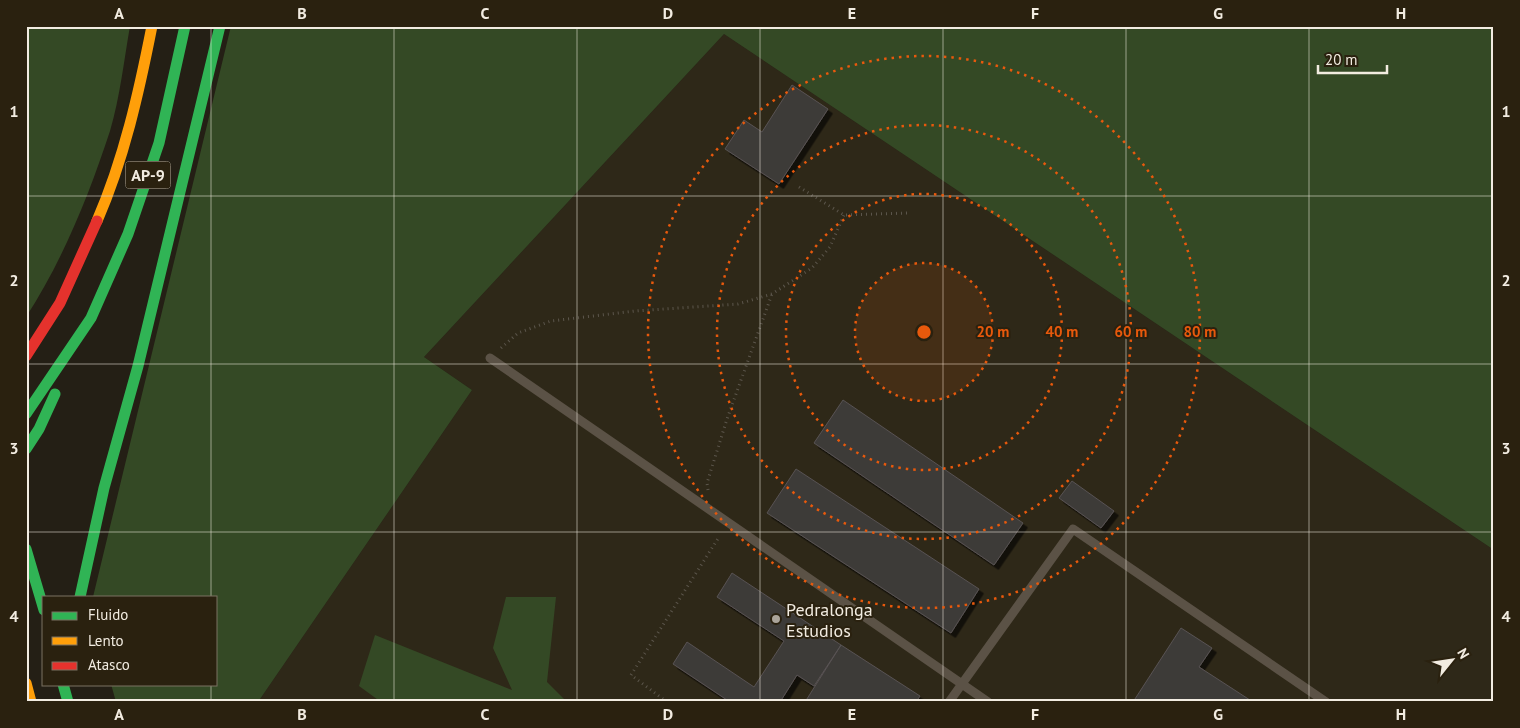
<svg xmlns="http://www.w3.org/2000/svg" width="1520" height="728" viewBox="0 0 1520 728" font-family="'PT Sans',sans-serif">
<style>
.commercial{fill:#2e2818}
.green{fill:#344925}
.building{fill:#3e3a39;stroke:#585353;filter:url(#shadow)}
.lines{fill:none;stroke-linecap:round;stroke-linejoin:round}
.path{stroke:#5c564c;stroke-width:3;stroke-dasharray:1 4;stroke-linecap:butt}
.lane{stroke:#5b5246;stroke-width:9}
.fast{stroke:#30b455;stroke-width:11}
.slow{stroke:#ff9f0a;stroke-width:11}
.jam{stroke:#e5322d;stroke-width:11}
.grid{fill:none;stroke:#f2ece1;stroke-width:1;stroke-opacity:0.55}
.ring{fill:none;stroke:#e8590c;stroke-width:2.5;stroke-dasharray:2.5 5}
.poi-dot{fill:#aaa49a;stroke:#2a210f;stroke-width:2}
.labels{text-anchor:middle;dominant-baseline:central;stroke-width:4;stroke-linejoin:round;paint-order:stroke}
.shield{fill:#2a210f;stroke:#b6afa2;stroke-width:1}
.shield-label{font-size:16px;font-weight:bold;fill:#f2ece1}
.poi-label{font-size:18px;fill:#f2ece1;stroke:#2a210f;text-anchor:start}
.centre{fill:#e8590c;stroke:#2a210f;stroke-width:2.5}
.ring-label{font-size:15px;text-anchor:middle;font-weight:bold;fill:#e8590c;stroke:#2a210f;stroke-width:4;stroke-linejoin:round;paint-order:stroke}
.neatline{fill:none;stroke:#f2ece1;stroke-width:2}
.grid-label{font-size:16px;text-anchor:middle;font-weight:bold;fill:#f2ece1}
</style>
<defs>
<filter id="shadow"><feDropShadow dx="4.5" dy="4.5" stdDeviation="0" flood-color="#0009"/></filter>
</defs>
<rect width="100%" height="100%" fill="#241f15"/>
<!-- commercial -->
<path class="commercial" d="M724 34 1494 550V702H258L472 390 424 357Z"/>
<!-- green -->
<path class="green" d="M26 26H130C124 60 120 97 110 131 89 195 63 260 26 317Z
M231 26H1494V550L724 34 424 357 472 390 258 702H116L111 684H216V597H93Z
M506 597H556L547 682 567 702H381L359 686 375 635 512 690 493 648Z"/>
<!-- building -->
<path class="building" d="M792 85 828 109 779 184 725 149 744 120 762 132Z
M843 400 1023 523 994 565 814 443Z
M796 469 979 589 951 633 767 513Z
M1072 481 1114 511 1101 528 1059 498Z
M732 573 841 645 814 686 797 675 780 702H730L673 664 687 642 754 687 784 641 717 597Z
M1181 628 1212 648 1199 667 1253 702H1133Z
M841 645 920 696 916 702H805Z"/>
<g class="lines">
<!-- path -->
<path class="path" d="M799 187 844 215 908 213
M501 348 518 333 551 321 635 311 738 304 772 294 812 268 830 247 844 215
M708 490 707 483 727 419 772 294
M667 702 631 675 719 537"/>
<!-- lane -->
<path class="lane" d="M490 358 988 702
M949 702 1073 529 1326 702"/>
<!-- fast -->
<path class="fast" d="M26 414 91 318 128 234 159 143 185 26
M26 449 39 429 55 394
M26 549 44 610
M80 597 104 488 138 366 220 26
M63 684 68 702"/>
<!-- slow -->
<path class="slow" d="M97 221C124 159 139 92 152 26
M26 683 31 702"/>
<!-- jam -->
<path class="jam" d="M26 356 60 303 97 221"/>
</g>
<!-- grid -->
<path class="grid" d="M211 26V597M394 26V702M577 26V702M760 26V702M943 26V702M1126 26V702M1309 26V702M26 196H1494M26 364H1494M26 532H1494M211 684V702"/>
<!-- distance rings -->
<circle cx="924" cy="332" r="69" fill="#e8590c" fill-opacity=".12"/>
<g class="ring">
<circle cx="924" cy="332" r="69"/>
<circle cx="924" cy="332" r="138"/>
<circle cx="924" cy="332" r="207"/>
<circle cx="924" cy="332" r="276"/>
</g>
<!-- markers -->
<circle class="poi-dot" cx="776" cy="619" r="5"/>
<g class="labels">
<!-- shield labels -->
<rect class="shield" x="125.5" y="161.5" width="45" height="27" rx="4"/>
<g class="shield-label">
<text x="148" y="175">AP-9</text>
</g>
<!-- poi labels -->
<g class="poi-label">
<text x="786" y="609">Pedralonga<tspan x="786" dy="21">Estudios</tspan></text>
</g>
</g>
<circle cx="924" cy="332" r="8" class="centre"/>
<g class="ring-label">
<text x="993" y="337">20 m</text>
<text x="1062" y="337">40 m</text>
<text x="1131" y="337">60 m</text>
<text x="1200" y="337">80 m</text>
</g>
<!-- border -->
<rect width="1520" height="728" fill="none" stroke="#2a210f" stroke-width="55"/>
<!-- legend -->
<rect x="42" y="596" width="175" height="90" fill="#2a210f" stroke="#7a7263"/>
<rect x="52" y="612" width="25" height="8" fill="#30b455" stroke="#7a7263"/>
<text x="88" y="620" font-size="15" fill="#f2ece1">Fluido</text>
<rect x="52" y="637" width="25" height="8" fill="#ff9f0a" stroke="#7a7263"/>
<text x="88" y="646" font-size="15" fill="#f2ece1">Lento</text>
<rect x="52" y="662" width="25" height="8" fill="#e5322d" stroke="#7a7263"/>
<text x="88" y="670" font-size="15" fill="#f2ece1">Atasco</text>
<!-- north arrow -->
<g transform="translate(1452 660) rotate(60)" stroke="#2a210f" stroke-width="4" paint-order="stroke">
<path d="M0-4L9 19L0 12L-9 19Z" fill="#f2ece1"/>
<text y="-8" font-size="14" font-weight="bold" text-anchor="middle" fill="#f2ece1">N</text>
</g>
<!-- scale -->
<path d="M1318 65v8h69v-8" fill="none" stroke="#f2ece1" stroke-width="2.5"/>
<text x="1325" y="65" font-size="15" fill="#f2ece1" stroke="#2a210f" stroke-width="4" paint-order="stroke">20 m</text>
<rect x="28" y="28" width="1464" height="672" class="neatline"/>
<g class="grid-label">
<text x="119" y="19">A</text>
<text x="302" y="19">B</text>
<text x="485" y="19">C</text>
<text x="668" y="19">D</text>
<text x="852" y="19">E</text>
<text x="1035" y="19">F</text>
<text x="1218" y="19">G</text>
<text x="1401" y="19">H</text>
<text x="14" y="117">1</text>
<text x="1506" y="117">1</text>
<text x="14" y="286">2</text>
<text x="1506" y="286">2</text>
<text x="14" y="454">3</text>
<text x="1506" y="454">3</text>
<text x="14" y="622">4</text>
<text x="1506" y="622">4</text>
<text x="119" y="720">A</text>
<text x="302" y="720">B</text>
<text x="485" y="720">C</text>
<text x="668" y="720">D</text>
<text x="852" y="720">E</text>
<text x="1035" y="720">F</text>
<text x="1218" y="720">G</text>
<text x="1401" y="720">H</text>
</g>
</svg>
